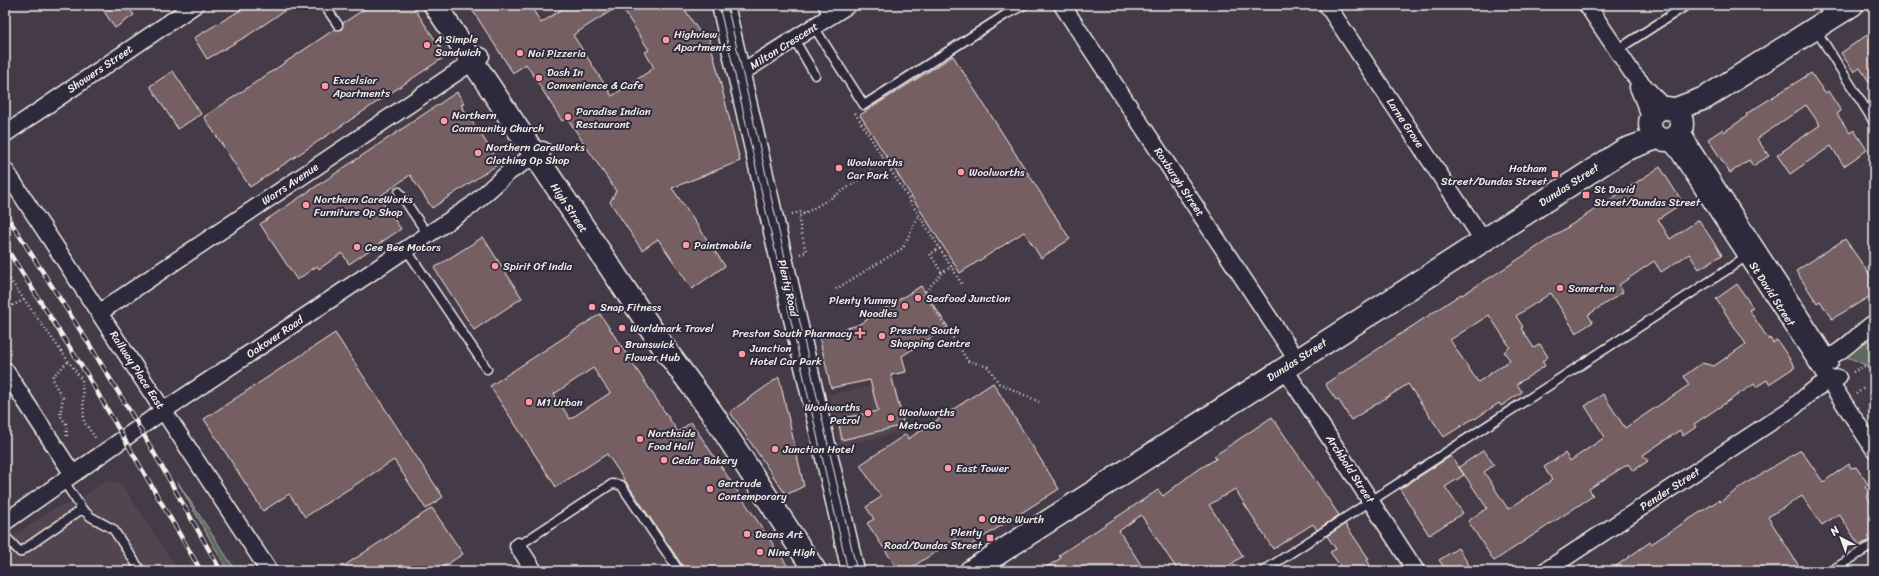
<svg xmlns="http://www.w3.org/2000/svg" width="1879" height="576" viewBox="0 0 1879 576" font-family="Sriracha,sans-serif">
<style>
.built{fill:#534550}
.green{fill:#5c695e;stroke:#a8ada3}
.building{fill:#755e63;stroke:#f4f1e8;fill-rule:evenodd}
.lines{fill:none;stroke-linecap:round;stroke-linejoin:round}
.lane-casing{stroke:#f4f1e8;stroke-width:11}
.street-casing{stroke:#f4f1e8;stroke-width:19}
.secondary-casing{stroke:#f4f1e8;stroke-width:25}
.path{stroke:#f4f1e8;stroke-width:2.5;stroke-dasharray:1 3;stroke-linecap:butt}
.lane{stroke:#2f2a3d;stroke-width:8}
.street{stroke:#2f2a3d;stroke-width:16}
.secondary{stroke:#2f2a3d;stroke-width:22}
.tram{stroke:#f4f1e8;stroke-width:1}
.rail-casing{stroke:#f4f1e8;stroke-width:4.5}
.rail{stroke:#2f2a3d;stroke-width:3;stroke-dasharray:9;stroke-linecap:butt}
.poi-dot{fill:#ff9aa2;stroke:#2f2a3d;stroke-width:1.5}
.labels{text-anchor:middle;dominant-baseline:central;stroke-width:4;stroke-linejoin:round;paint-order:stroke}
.poi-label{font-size:11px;fill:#f4f1e8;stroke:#2f2a3d;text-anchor:start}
.street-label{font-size:11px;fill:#f4f1e8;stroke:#2f2a3d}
</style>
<rect width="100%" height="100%" fill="#443a48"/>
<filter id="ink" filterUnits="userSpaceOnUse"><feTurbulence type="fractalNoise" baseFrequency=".025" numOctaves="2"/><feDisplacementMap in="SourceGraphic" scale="8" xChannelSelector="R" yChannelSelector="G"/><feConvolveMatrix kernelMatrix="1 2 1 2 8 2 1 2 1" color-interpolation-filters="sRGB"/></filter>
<g filter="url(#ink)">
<!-- built -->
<path class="built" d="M895 381 906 431 840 446 829 395Z
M107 480 122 485 179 571H5V541L57 507 69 504 76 501Z"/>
<!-- green -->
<path class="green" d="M1874 337V379L1866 365 1845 356Z
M177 481 236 571H228Z"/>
<!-- building -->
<path class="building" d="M100 5H127L134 15 115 28Z
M249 5H293L247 36 207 59 194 38Z
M371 5H412L446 56 250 187 204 117 335 29 341 30 343 23Z
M469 5H530L541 23 568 5H682L702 36 708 33 740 161 672 188 725 266 692 289 658 239 642 250 610 202 616 191 567 118 562 121 526 64 513 73ZM620 5 649 50 645 52 654 68 612 96 573 35Z
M1874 30V89L1860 68 1854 72 1841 53Z
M953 56 1070 239 1041 258 1024 232 960 273 860 115Z
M173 71 201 114 178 129 150 86Z
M1811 73 1825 93 1828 91 1841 111 1837 114 1850 133 1854 130 1867 150 1844 166 1831 146 1790 174 1777 155 1820 125 1806 105 1757 139 1769 156 1753 166 1749 160 1730 173 1708 139 1723 129 1724 132 1747 116 1746 114Z
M457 92 464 103 461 105 500 163 432 208 410 175 379 197 401 229 349 264 342 253 319 269 317 266 297 280 260 224Z
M1660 167 1683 203 1658 219 1670 239 1699 220 1722 255 1699 269 1689 254 1661 272 1654 261 1619 285 1623 292 1588 315 1593 322 1576 333 1551 293 1516 316 1523 327 1521 328 1534 348 1540 344 1548 357 1542 361 1545 366 1517 384 1522 392 1501 406 1499 403 1475 419 1474 418 1444 437 1408 384 1351 420 1338 399 1336 400 1325 384 1461 294 1462 295 1491 277ZM1489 315 1510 347 1504 352 1510 360 1478 382 1450 340Z
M483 237 522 298 474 330 434 268Z
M1845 239 1874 281V294L1832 319 1820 301 1817 303 1796 271Z
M1737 284 1753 308 1749 310 1769 340 1770 338 1773 343 1777 340 1795 367 1769 384 1767 380 1756 387 1754 384 1694 424 1696 427 1683 436 1680 430 1643 455 1648 461 1633 471 1628 464 1589 489 1593 496 1494 561 1468 521 1487 508 1459 467 1484 450 1494 465 1484 472 1508 509 1524 499 1552 480 1544 467 1565 453 1570 461 1605 437 1585 406 1603 394 1625 428 1689 385 1684 376 1702 363 1714 366 1746 344 1716 299Z
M921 286 948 327 902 356 906 372 891 375 904 425 842 440 838 419 878 411 870 380 831 388 819 336 858 325Z
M600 314 678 432 691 422 791 571H686L607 454 556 487 490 386ZM593 368 610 393 570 419 554 394Z
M335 333 443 497 426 509 394 460 305 517 289 494 263 511 204 419Z
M779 377 804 486 786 495 730 412Z
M993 383 1059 489 963 550 956 539 906 571H899L867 523 874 519 866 507 881 497 860 465 906 434 908 439Z
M1272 417 1339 515 1317 530 1313 524 1273 549 1235 489 1209 505 1243 556 1221 571H1178L1141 515 1119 531 1145 571H1040L1061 558 1059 555 1158 490 1163 496 1194 472 1216 459 1214 456Z
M1801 450 1823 482 1849 464 1851 468 1856 467 1868 484 1865 486 1869 494 1867 496 1874 508V539L1859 545 1839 514 1822 525 1802 496 1768 517 1802 571H1609L1650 542 1651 544 1719 500 1720 502 1751 480Z
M1451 456 1464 475 1445 487 1463 513 1429 535 1400 489Z
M432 508 463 554 437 571H336Z
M1345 524 1369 559 1367 560 1370 565 1361 571H1344L1330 552 1336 549 1327 536Z
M1458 548 1473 571H1447L1439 560Z"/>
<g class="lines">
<!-- lane casing -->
<g class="lane-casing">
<path id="lane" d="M324 5 338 25
M823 5 827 19
M814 27 864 105 1005 15 1024 5
M1816 30 1874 122
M794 39 815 75
M1617 50 1687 5
M399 192 428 235
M406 249 487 369
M63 480 82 509
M5 536 20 552 82 509 91 517 113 529 141 571
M518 546 612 484 621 485 679 571
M1263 571 1727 270 1749 254
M1831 571 1874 544"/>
</g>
<!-- street casing -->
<g class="street-casing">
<path id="street" d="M1062 5 1297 360
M1327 5 1483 240
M1587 5 1633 74 1665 109
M739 74 848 5
M1638 87 1651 119
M1681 129 1691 148 1830 362
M5 134 195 5
M1669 140 1680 154 1874 449
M5 170 269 571
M100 312 481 56
M1818 360C1841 357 1856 335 1874 323
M1284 368 1416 571
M5 370 72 473
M5 522 163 411 471 206 509 172 543 150
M518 546 534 571
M1545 571 1794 407C1808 394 1819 383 1838 378"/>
</g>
<!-- secondary casing -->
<g class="secondary-casing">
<path id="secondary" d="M435 5 664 348 712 413 815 571
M723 5 853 571
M1650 124a16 16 0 1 1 32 0a16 16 0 1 1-32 0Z
M1673 110 1705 98 1852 5
M971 571 1624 150 1657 138"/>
</g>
<!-- path -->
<path class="path" d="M855 113 962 284
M792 214 801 212 804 214
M940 248 930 254 942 273
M800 254 806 252 798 217C819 205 841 193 860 179 868 173 875 166 884 160
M952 266 942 273 924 293 968 361 988 367 999 383 1039 402
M5 273 82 380 84 422 97 440
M836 289 903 248 918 216
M5 309 24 300
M1853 372 1866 365 1874 367
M1856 394 1864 388
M67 436 66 424 60 415 63 398 54 383 53 376 69 361"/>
<!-- lane -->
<use href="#lane" class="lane"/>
<!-- street -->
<use href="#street" class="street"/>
<!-- secondary -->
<use href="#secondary" class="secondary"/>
<!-- tram -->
<path class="tram" d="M719 5 848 571
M727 5 857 571"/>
<!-- rail casing -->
<g class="rail-casing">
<path id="rail" d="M5 213 89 344 137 423 221 571
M5 246 86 373 201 571"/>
</g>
<!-- rail -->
<use href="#rail" class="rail"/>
</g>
</g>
<!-- markers -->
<g class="poi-dot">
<circle cx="666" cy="40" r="4"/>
<circle cx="427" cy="45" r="4"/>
<circle cx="520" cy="53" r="4"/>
<circle cx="539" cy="78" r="4"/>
<circle cx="325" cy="86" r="4"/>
<circle cx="568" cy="117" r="4"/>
<circle cx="444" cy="121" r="4"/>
<circle cx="478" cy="153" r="4"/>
<circle cx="839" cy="168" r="4"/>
<circle cx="961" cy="172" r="4"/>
<rect x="1551" y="170" width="8" height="8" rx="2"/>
<rect x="1582" y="191" width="8" height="8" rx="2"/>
<circle cx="306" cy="205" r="4"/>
<circle cx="686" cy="245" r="4"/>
<circle cx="357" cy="247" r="4"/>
<circle cx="495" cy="266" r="4"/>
<circle cx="1560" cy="288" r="4"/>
<circle cx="918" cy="298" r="4"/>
<circle cx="905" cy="306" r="4"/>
<circle cx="592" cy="307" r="4"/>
<circle cx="622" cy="328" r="4"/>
<path d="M858 327h4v4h4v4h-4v4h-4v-4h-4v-4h4z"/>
<circle cx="882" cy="336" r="4"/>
<circle cx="617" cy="350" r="4"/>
<circle cx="742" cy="354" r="4"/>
<circle cx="529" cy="402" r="4"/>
<circle cx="868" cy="413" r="4"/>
<circle cx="891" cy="418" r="4"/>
<circle cx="640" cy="439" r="4"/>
<circle cx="775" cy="449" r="4"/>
<circle cx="664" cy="460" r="4"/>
<circle cx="948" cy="468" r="4"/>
<circle cx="710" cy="489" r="4"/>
<circle cx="982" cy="519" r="4"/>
<circle cx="747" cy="534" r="4"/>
<rect x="986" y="534" width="8" height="8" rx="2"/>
<circle cx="760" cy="552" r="4"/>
</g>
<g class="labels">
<!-- poi labels -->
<g class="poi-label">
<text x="674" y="34">Highview<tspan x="674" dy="13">Apartments</tspan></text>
<text x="435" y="39">A Simple<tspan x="435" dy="13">Sandwich</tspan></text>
<text x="528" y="53">Noi Pizzeria</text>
<text x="547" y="72">Dash In<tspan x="547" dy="13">Convenience &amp; Cafe</tspan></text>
<text x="333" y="80">Excelsior<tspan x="333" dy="13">Apartments</tspan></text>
<text x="576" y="111">Paradise Indian<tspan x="576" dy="13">Restaurant</tspan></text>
<text x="452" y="115">Northern<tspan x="452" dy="13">Community Church</tspan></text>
<text x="486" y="147">Northern CareWorks<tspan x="486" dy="13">Clothing Op Shop</tspan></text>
<text x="847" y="162">Woolworths<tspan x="847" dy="13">Car Park</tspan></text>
<text x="1547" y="168" text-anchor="end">Hotham<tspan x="1547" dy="13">Street/Dundas Street</tspan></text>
<text x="969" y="172">Woolworths</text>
<text x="1594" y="189">St David<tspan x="1594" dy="13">Street/Dundas Street</tspan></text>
<text x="314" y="199">Northern CareWorks<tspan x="314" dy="13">Furniture Op Shop</tspan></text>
<text x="694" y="245">Paintmobile</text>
<text x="365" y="247">Cee Bee Motors</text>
<text x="503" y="266">Spirit Of India</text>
<text x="1568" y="288">Somerton</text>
<text x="926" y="298">Seafood Junction</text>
<text x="897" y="300" text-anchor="end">Plenty Yummy<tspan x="897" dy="13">Noodles</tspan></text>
<text x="600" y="307">Snap Fitness</text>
<text x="630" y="328">Worldmark Travel</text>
<text x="890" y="330">Preston South<tspan x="890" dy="13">Shopping Centre</tspan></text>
<text x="852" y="333" text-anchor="end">Preston South Pharmacy</text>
<text x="625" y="344">Brunswick<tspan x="625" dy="13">Flower Hub</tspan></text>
<text x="750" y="348">Junction<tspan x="750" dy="13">Hotel Car Park</tspan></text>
<text x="537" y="402">M1 Urban</text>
<text x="860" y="407" text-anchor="end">Woolworths<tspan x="860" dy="13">Petrol</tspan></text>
<text x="899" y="412">Woolworths<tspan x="899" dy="13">MetroGo</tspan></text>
<text x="648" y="433">Northside<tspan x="648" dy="13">Food Hall</tspan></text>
<text x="783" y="449">Junction Hotel</text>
<text x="672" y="460">Cedar Bakery</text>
<text x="956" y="468">East Tower</text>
<text x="718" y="483">Gertrude<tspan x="718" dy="13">Contemporary</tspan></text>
<text x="990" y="519">Otto Wurth</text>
<text x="982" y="532" text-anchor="end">Plenty<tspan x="982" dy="13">Road/Dundas Street</tspan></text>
<text x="755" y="534">Deans Art</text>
<text x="768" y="552">Nine High</text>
</g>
<!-- street labels -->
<g class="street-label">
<text transform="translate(784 46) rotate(-32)">Milton Crescent</text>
<text transform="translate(100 69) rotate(-34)">Showers Street</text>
<text transform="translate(1405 123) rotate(56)">Larne Grove</text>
<text transform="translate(1179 182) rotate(56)">Roxburgh Street</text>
<text transform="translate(290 184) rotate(-34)">Warrs Avenue</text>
<text transform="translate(1569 185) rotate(-33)">Dundas Street</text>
<text transform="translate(569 208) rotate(56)">High Street</text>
<text transform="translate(788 288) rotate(77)">Plenty Road</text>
<text transform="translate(1772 294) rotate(57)">St David Street</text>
<text transform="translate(275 337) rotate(-34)">Oakover Road</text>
<text transform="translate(1297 360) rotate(-33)">Dundas Street</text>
<text transform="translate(137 370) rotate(57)">Railway Place East</text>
<text transform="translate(1350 469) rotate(57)">Archbold Street</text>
<text transform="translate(1670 489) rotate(-33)">Pender Street</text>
</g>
</g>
<!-- margin -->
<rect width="1879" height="576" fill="none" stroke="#2f2a3d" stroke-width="20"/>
<rect x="10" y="10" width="1859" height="556" fill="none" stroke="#f4f1e8" stroke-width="1.5" filter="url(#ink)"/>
<!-- north arrow -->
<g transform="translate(1841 538) rotate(319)" stroke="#2f2a3d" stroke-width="3" paint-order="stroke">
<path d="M0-3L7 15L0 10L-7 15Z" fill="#f4f1e8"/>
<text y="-6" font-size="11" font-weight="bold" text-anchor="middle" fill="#f4f1e8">N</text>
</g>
</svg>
